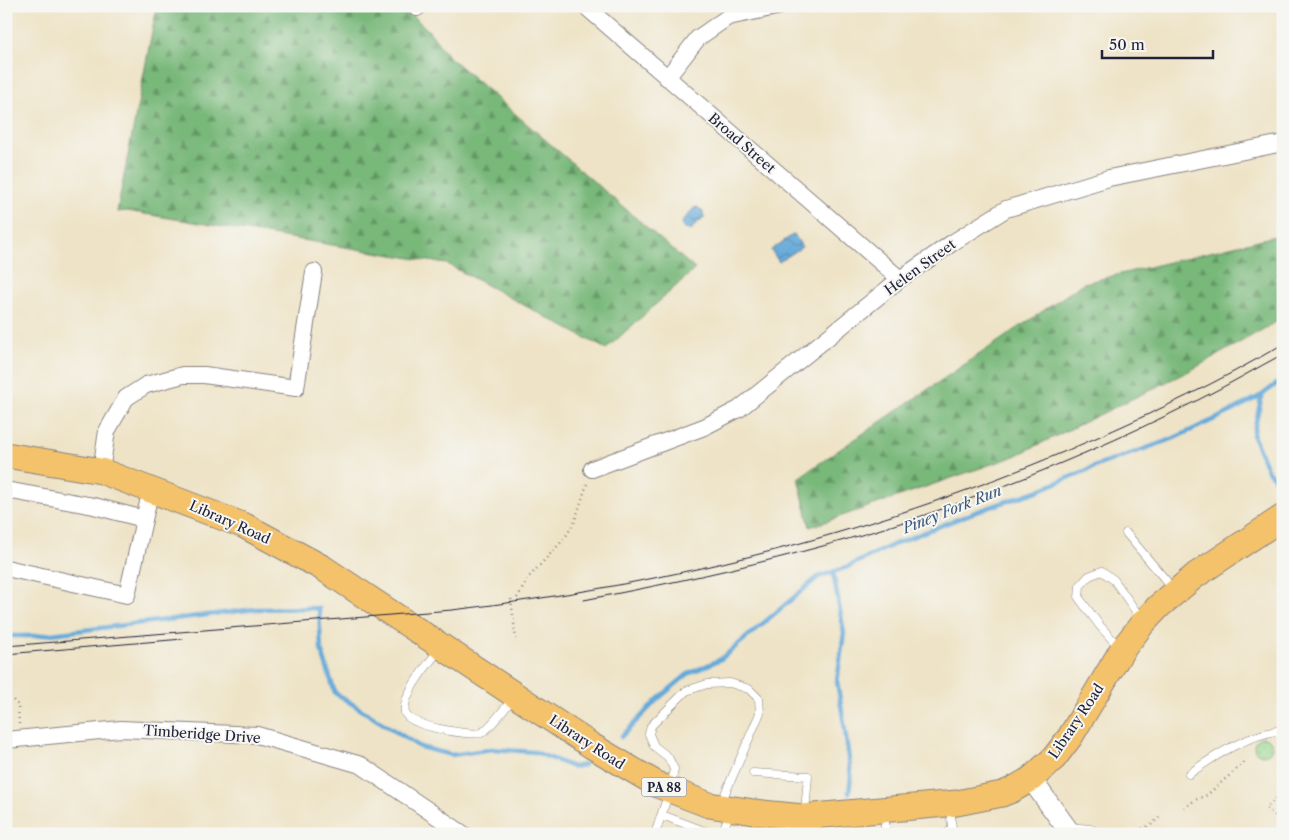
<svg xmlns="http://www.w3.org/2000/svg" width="1289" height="840" viewBox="0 0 1289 840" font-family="'Libre Caslon Text',serif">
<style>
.forest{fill:url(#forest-firs);stroke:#4d6d5a}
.garden{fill:url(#garden-dots);stroke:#5c7c64}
.water{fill:url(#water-waves);stroke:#42668a}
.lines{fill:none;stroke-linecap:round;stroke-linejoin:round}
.stream{stroke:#63a9d9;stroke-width:4.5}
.service-casing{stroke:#888280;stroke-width:9}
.minor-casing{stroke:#888280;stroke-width:18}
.tertiary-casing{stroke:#888280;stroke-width:22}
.secondary-casing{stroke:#888280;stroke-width:24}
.primary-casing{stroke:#888280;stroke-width:27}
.path{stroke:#888280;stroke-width:2.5;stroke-dasharray:1 4;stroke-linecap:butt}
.service{stroke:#fff;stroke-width:8}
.minor{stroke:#fff;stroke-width:16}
.tertiary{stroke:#fff;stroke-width:20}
.secondary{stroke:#fbe7c3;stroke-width:22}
.primary{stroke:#f4c26a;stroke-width:25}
.tram{stroke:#22223b;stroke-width:1}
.labels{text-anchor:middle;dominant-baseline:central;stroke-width:4;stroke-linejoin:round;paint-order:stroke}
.shield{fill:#f6f6f2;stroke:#626272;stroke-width:1}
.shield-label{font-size:12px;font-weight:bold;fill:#22223b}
.street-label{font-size:14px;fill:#22223b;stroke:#f6f6f2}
.water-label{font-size:15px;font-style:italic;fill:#3c587a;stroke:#f6f6f2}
</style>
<defs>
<pattern id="forest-firs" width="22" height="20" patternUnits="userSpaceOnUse" patternTransform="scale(1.25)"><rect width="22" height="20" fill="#78b879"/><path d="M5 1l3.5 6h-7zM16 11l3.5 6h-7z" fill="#629564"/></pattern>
<pattern id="garden-dots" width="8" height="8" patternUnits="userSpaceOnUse" patternTransform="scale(1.25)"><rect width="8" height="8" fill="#96d78e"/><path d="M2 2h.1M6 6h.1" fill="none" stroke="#81b87b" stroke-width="1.8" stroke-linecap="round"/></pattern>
<pattern id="water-waves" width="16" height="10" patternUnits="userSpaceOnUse" patternTransform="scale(1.25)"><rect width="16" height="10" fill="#63a9d9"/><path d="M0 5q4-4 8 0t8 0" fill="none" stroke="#5189b1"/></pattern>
</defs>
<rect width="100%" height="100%" fill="#f6f6f2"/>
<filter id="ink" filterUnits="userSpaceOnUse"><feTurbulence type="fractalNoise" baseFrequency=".02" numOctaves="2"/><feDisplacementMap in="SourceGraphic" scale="10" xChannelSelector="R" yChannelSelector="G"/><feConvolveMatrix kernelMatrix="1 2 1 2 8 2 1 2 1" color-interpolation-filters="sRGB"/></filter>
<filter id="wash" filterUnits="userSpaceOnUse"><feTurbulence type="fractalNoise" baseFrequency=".0096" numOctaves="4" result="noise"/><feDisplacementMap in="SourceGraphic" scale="20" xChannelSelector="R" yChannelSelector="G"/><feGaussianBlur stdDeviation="1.12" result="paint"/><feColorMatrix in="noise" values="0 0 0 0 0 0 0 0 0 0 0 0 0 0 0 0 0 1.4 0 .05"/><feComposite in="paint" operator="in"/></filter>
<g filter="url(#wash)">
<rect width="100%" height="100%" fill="#eee3c6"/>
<!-- forest -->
<path class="forest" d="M157 6H402L429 31 447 55 695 269 606 349 447 264 127 211 117 212Z
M1283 234V318L1193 369 1015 456 810 527 798 478 1084 283Z"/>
<!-- garden -->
<path class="garden" d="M1254 746a9 9 0 1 1 18 0a9 9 0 1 1-18 0Z"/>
<!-- water -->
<path class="water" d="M698 207 703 212V215L705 217 700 222 698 221 691 230C686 230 683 227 682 222L694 208Z
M794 234 802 247 779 262 771 250Z"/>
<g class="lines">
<!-- stream -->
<path class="stream" d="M1262 395 1253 435 1268 471 1283 487
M833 572 844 633 837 681 845 730 851 775 849 793
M6 636H35L256 609 319 608 321 649 335 693 420 747 452 755 492 749 535 752 573 767 584 765
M621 737 659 698 688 674 721 659 818 577 847 567 897 543 973 513 1037 491 1099 465 1172 439 1226 414 1262 395 1283 379"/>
</g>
</g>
<g filter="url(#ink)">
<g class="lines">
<!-- service casing -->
<g class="service-casing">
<path id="service" d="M1283 428 1281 435 1283 440
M1126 533 1174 590
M1119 647 1100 626 1079 598 1080 586 1089 576 1102 571 1114 580 1142 620
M439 650C429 663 401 695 405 713 409 726 469 736 481 733 489 730 506 706 513 699
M753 773 808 776 805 812
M1189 774C1217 754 1249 734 1283 730
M885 812V834
M662 815 712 834
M1069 827 1090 829 1101 834
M655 834 670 789 674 769 668 757 654 746 649 734 651 726 686 691 707 684 730 683 749 689 759 699 760 713 721 803
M722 834 730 812
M946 834 952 829 950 806"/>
</g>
<!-- minor casing -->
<g class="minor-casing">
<path id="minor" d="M585 6 900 279
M417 8 419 6
M667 78 698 38 728 17 781 6
M592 469 704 427 739 409 900 279 952 243 1006 209 1109 178 1283 143
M101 471 107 431 126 398 146 385 183 375H204L296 388 314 272
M6 490 94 506 144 519
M6 568 127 595 151 489
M6 740 121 729 257 735 361 765 463 834"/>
</g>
<!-- tertiary casing -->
<g class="tertiary-casing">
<path id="tertiary" d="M1031 779 1071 834"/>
</g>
<!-- secondary casing -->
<g class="secondary-casing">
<path id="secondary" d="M791 834 803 817"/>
</g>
<!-- primary casing -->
<g class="primary-casing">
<path id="primary" d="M6 455 101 471 245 526 323 568 592 746 660 786 709 805 754 812 803 817 957 803 1002 794 1012 790 1031 779 1054 758 1070 737 1122 650 1143 623 1159 606 1196 575 1283 517"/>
</g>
<!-- path -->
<path class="path" d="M517 598 529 577 564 539 574 523 587 484
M511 599 516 639
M6 693 18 705 19 724
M1280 795 1266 808 1283 822
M1184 808 1195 800 1207 795 1247 760
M1128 834 1151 825 1162 815"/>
<!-- service -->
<use href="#service" class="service"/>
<!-- minor -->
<use href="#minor" class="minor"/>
<!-- tertiary -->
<use href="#tertiary" class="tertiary"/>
<!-- secondary -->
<use href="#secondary" class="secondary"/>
<!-- primary -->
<use href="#primary" class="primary"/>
<!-- tram -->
<path class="tram" d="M584 600C714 575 843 546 967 500 1046 471 1125 437 1200 399 1228 385 1255 369 1283 354
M6 646 452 610C675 584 883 531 1089 441 1155 412 1221 381 1283 344
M6 654 183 639"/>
</g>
</g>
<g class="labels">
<!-- shield labels -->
<rect class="shield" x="641.5" y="777.5" width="45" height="19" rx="4"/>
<g class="shield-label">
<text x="664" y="787">PA 88</text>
</g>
<!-- street labels -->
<g class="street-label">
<text transform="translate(742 143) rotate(41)">Broad Street</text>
<text transform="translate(920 267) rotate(-36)">Helen Street</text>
<text transform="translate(230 522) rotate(24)">Library Road</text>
<text transform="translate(1076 721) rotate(-56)">Library Road</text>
<text transform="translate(202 734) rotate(4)">Timberidge Drive</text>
<text transform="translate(587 742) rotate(33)">Library Road</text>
</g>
<!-- water labels -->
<g class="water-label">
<text transform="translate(952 509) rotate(-22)">Piney Fork Run</text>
</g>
</g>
<!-- margin -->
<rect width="1289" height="840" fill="none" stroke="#f6f6f2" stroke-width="25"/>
<!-- scale -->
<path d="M1102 50v8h111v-8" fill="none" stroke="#22223b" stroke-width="2.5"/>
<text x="1109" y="50" font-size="15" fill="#22223b" stroke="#f6f6f2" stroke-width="4" paint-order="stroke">50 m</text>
</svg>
